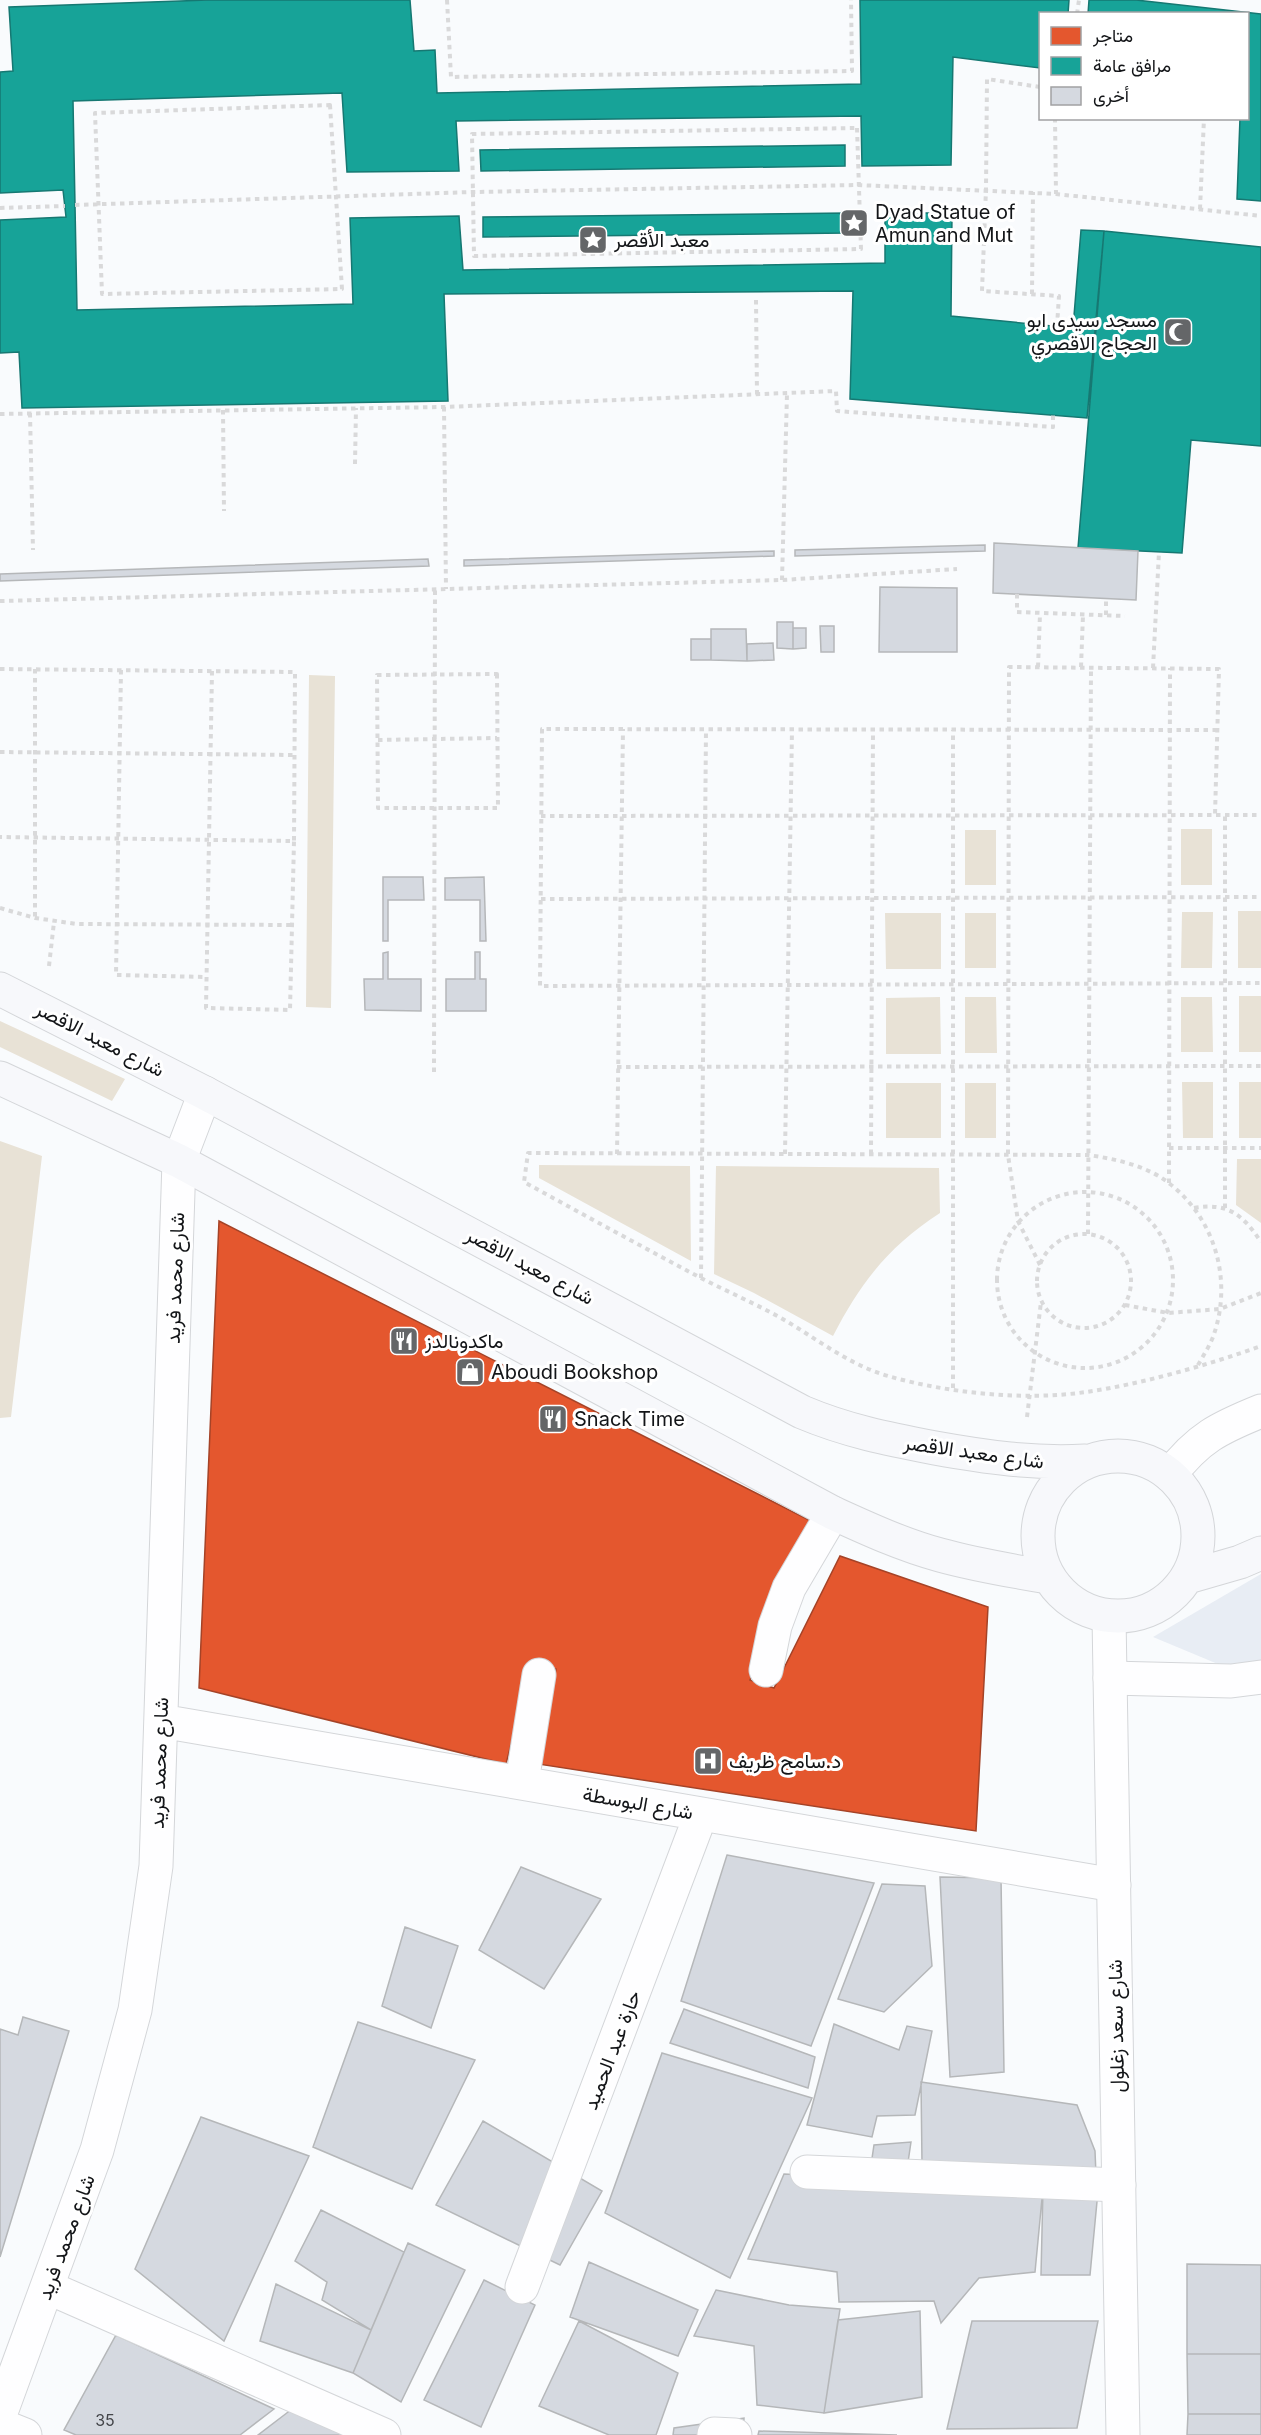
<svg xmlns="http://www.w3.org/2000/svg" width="1261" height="2435" viewBox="0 0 1261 2435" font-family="Inter,Vazirmatn,sans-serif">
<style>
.built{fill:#e8edf4}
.green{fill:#e8e2d6}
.shops{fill:#e4572e;stroke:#a54327;stroke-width:1.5}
.public{fill:#17a398;stroke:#167872;stroke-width:1.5}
.building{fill:#d5d9e0;stroke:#b5b7b9;stroke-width:1.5}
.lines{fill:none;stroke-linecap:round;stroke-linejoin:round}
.minor-casing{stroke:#d4d6d9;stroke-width:35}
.tertiary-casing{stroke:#d4d6d9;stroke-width:35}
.secondary-casing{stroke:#d4d6d9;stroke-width:35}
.path{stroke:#d9d9da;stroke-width:4;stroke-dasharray:4.5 4.5;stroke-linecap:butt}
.minor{stroke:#fefeff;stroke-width:33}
.tertiary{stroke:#fefeff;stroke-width:33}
.secondary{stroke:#f7f8fb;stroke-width:33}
.labels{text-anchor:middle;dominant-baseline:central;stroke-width:6;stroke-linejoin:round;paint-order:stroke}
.number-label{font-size:16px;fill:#44464a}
.poi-label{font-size:20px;fill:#131518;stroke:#fff;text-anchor:start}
.street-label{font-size:20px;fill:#131518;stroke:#fff}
</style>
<rect width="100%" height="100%" fill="#f9fbfd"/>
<!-- built -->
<path class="built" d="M1261 1574V1682L1153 1637Z"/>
<!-- green -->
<path class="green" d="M309 675 335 676 331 1008 306 1007Z
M1181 829H1212V885H1181Z
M965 830H996V885H965Z
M1238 911H1261V968H1238Z
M1182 912H1213L1212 968H1181Z
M885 913H941V969H886Z
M965 913H996V968H965Z
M1239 996H1261V1052H1239Z
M940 997 941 1054H886V998Z
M965 997H996L997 1053H965Z
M1181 997H1212L1213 1052H1181Z
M0 1021 125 1079 112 1101 0 1047Z
M1182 1082H1213V1138H1183Z
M1239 1082H1261V1138H1239Z
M886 1083H941V1138H886Z
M965 1083H996V1138H965Z
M0 1141 42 1156 11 1417 0 1418Z
M1237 1159H1261V1223L1236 1205Z
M539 1165 690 1166 691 1261 539 1178Z
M716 1166 939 1168 940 1213C889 1246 861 1282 833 1336L754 1293 714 1274Z"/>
<!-- shops -->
<path class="shops" d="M219 1221 811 1521 750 1680 774 1688 840 1556 988 1607 976 1831 538 1764 556 1669 532 1662 506 1764 199 1688Z"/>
<!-- public -->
<path class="public" d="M208 0H410L414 51 435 50 437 93 861 84 860 0H1069L1068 14H1040V68L953 57 951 165 862 166 861 116 456 121 459 171 347 172 342 93 73 101 77 310 353 304 350 218 459 216 463 270 885 263V213H952L951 316 1073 328 1081 230 1104 231 1087 418 850 399 853 291 444 294 448 401 22 408 19 352 0 353V220L66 217 63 190 0 193V72L13 71 9 7Z
M1089 0H1136L1261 14V201L1237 199 1240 118H1248V14H1088Z
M845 145V166L481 171 480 150Z
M847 213V233L483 237V217Z
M1104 231 1261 247V446L1191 440 1182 553 1078 548Z"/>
<!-- building -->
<path class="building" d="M994 543 1138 551 1136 600 993 593Z
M985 545V551L795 556V550Z
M774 551V556L464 566V560Z
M428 559 429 566 0 581V574Z
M880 587 957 588V652H879Z
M777 622H793V649L777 648Z
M820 626H834V652H821Z
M793 628H806V648L793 649Z
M711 629H746L747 661 711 660Z
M691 639H711V660H691Z
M773 643 774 660 747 661V644Z
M383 877H423L424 900H388V941H383Z
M484 877 486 941H480V900H445V878Z
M388 952V979H421V1011L365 1010 364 979H383V953Z
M475 952H480V979H486V1011H446V979H475Z
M727 1855 874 1883 811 2046 681 2001Z
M521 1867 601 1899 544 1989 479 1950Z
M940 1877 1001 1878 1004 2072 950 2077Z
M882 1884 925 1886 932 1966 884 2012 838 1999Z
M405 1927 458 1946 431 2028 382 2006Z
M684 2009 815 2057 808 2088 670 2043Z
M23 2017 69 2031 0 2257V2029L18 2035Z
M358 2022 475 2060 412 2189 313 2147Z
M834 2024 899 2050 907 2026 932 2031 915 2115 877 2116 872 2137 807 2125Z
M662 2053 812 2098 730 2278 605 2213Z
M921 2082 1077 2105 1095 2151 1096 2175 922 2163Z
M201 2117 309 2156 224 2341 135 2269Z
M483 2121 602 2191 560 2265 436 2205Z
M911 2142 907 2169 871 2165 874 2145Z
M784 2174 1043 2188 1035 2272 979 2278 941 2323 934 2301 839 2302 837 2272 748 2259Z
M1043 2188 1098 2191 1090 2275H1041Z
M321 2210 404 2252 371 2330 322 2300 327 2282 295 2261Z
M408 2243 465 2270 401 2402 353 2373Z
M589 2262 698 2310 678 2356 570 2317Z
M1187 2264 1261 2265V2354H1187Z
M484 2280 535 2305 481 2427 424 2400Z
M276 2284 371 2330 353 2373 260 2341Z
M716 2290 789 2305 840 2309 824 2413 757 2405 754 2346 694 2336Z
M920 2311 922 2397 824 2413 838 2320Z
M579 2321 678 2373 656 2435H609L539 2406Z
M972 2321H1098L1077 2428 947 2429Z
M116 2335 274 2409 240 2435H76L64 2430Z
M1187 2354H1261V2414H1188Z
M292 2409 348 2435H258Z
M1188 2414H1261V2435H1187Z
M744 2418 743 2435H673L674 2428Z
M759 2431 897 2435H758Z"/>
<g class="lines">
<!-- minor casing -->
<g class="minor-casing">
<path id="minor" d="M1170 1475C1198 1438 1219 1428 1261 1411
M766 1670 775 1626 789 1588 833 1513
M1110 1678 1231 1681 1261 1677
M161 1721 1114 1885
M522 1782 539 1675
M807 2172 1119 2185
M47 2287 384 2435
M522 2287 701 1814
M0 2415 97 2150 135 2010 156 1866 179 1161 205 1093
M0 2425 25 2435
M714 2434 735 2435"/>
</g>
<!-- tertiary casing -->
<g class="tertiary-casing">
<path id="tertiary" d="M1109 1617 1123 2435"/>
</g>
<!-- secondary casing -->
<g class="secondary-casing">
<path id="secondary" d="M0 989 205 1093 802 1412C847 1431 888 1439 935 1448 985 1457 1034 1464 1085 1461
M0 1078 179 1161 833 1513C868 1529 903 1545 940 1555 976 1565 1012 1571 1048 1577
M1038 1536a80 80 0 1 1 160 0a80 80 0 1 1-160 0Z
M1188 1577 1240 1562 1261 1553"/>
</g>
<!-- path -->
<path class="path" d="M447 0 451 77 852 71 851 0
M1077 14 1079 0
M1040 87 987 79 986 189 982 291 1059 296 1057 326
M330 105 342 289 102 294 95 113Z
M1055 118 1056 194
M857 128 861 249 474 256 472 134Z
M75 205 473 192 858 185 1056 194 1261 216
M0 208 65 206
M1200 209 1204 118
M1032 294 1033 192
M756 300 757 395
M444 407 446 589
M223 410 224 511
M30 413 33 550
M0 414 444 407 836 391 837 411 1053 427V414
M355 464 356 408
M782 580 787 394
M1017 594V612L1125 616
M0 601 782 580 957 569
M1106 615V599
M1038 667 1040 614
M1081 667 1083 615
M1153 668 1159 552
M0 669 295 672 294 841 0 837
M35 669V918
M121 670 116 975 206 977
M212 671 206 1008 290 1010 294 841
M497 674 498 808H378L377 675Z
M1217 730 542 729 540 986 1261 983
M378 740 497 738
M0 752 294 755
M541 816 1261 815
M541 899 1261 897
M0 908 35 918 77 924 292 925
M49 966 54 922
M617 1067 1261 1066
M434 1072 435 589
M1169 1148H1261
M617 1154 623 729
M785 1154 792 730
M871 1154 873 730
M1169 1183 1170 668
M997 1280a88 88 0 1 1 176 0a88 88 0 1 1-176 0Z
M1194 1208C1228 1202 1243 1215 1261 1242
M1225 1208V815
M1088 1234 1091 668
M1037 1281a47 47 0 1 1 94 0a47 47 0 1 1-94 0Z
M1040 1265 1018 1221 1008 1155 1009 667 1219 669 1215 815
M701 1278 706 730
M1125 1305 1168 1313 1220 1309 1261 1293
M1198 1365C1203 1356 1209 1347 1213 1337 1233 1282 1216 1220 1170 1184 1148 1166 1116 1159 1088 1155L528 1153 524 1182C582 1214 641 1246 699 1277 726 1291 754 1303 781 1318 816 1338 847 1364 888 1376 947 1393 1024 1401 1086 1392 1142 1384 1208 1365 1261 1346
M953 1388V730
M1027 1417 1041 1302"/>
<!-- minor -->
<use href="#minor" class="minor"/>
<!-- tertiary -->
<use href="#tertiary" class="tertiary"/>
<!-- secondary -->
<use href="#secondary" class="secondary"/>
</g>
<!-- icons -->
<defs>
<g id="sight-square" transform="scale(1.5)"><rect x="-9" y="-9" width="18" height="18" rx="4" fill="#646668" stroke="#fff"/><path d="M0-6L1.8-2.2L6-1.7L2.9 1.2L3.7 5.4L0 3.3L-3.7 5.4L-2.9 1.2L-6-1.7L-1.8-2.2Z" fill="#fff"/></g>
<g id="mosque-square" transform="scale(1.5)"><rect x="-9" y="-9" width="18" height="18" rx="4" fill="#646668" stroke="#fff"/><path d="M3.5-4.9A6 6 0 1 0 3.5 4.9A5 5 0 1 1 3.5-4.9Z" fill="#fff"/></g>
<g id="restaurant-square" transform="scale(1.5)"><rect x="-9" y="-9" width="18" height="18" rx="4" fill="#646668" stroke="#fff"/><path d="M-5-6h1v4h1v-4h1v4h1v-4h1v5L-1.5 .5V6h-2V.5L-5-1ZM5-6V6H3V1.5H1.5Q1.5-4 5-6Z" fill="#fff"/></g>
<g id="shop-square" transform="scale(1.5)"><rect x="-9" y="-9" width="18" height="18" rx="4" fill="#646668" stroke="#fff"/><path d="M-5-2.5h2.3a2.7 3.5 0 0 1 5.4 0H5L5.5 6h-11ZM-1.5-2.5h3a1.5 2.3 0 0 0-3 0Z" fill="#fff"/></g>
<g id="hospital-square" transform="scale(1.5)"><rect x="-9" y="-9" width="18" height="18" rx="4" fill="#646668" stroke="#fff"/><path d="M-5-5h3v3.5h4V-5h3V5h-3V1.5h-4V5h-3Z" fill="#fff"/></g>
</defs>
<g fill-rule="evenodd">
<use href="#sight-square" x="854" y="223"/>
<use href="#sight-square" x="593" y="240"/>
<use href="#mosque-square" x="1178" y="332"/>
<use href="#restaurant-square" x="404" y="1341"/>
<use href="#shop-square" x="470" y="1372"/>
<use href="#restaurant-square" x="553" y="1419"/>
<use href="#hospital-square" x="708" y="1761"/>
</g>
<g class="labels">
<!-- number labels -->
<g class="number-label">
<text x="105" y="2420">35</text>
</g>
<!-- poi labels -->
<g class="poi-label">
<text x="875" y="212">Dyad Statue of<tspan x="875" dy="23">Amun and Mut</tspan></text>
<text x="614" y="240">معبد الأقصر</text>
<text x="1157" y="320" text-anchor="end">مسجد سيدى ابو<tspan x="1157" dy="23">الحجاج الاقصري</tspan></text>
<text x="425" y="1341">ماكدونالدز</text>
<text x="491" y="1372">Aboudi Bookshop</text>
<text x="574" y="1419">Snack Time</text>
<text x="729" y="1761">د.سامح ظريف</text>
</g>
<!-- street labels -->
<g class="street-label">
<text transform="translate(100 1039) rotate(27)">شارع معبد الاقصر</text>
<text transform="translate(530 1266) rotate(28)">شارع معبد الاقصر</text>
<text transform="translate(175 1278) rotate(-88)">شارع محمد فريد</text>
<text transform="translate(974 1452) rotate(8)">شارع معبد الاقصر</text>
<text transform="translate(159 1763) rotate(-88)">شارع محمد فريد</text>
<text transform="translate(638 1803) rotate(10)">شارع البوسطة</text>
<text transform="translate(1116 2026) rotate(-91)">شارع سعد زغلول</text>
<text transform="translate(612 2050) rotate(-69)">حارة عبد الحميد</text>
<text transform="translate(66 2237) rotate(-70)">شارع محمد فريد</text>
</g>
</g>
<!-- legend -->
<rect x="1039" y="12" width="210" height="108" fill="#ffffff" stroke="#a1a1a3" stroke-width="1.5"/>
<rect x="1051" y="27" width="30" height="18" fill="#e4572e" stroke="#a1a1a3" stroke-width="1.5"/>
<text x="1093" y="42" font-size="18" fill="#131518">متاجر</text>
<rect x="1051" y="57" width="30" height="18" fill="#17a398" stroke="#a1a1a3" stroke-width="1.5"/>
<text x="1093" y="72" font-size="18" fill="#131518">مرافق عامة</text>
<rect x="1051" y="87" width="30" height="18" fill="#d5d9e0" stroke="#a1a1a3" stroke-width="1.5"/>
<text x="1093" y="102" font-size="18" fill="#131518">أخرى</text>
</svg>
